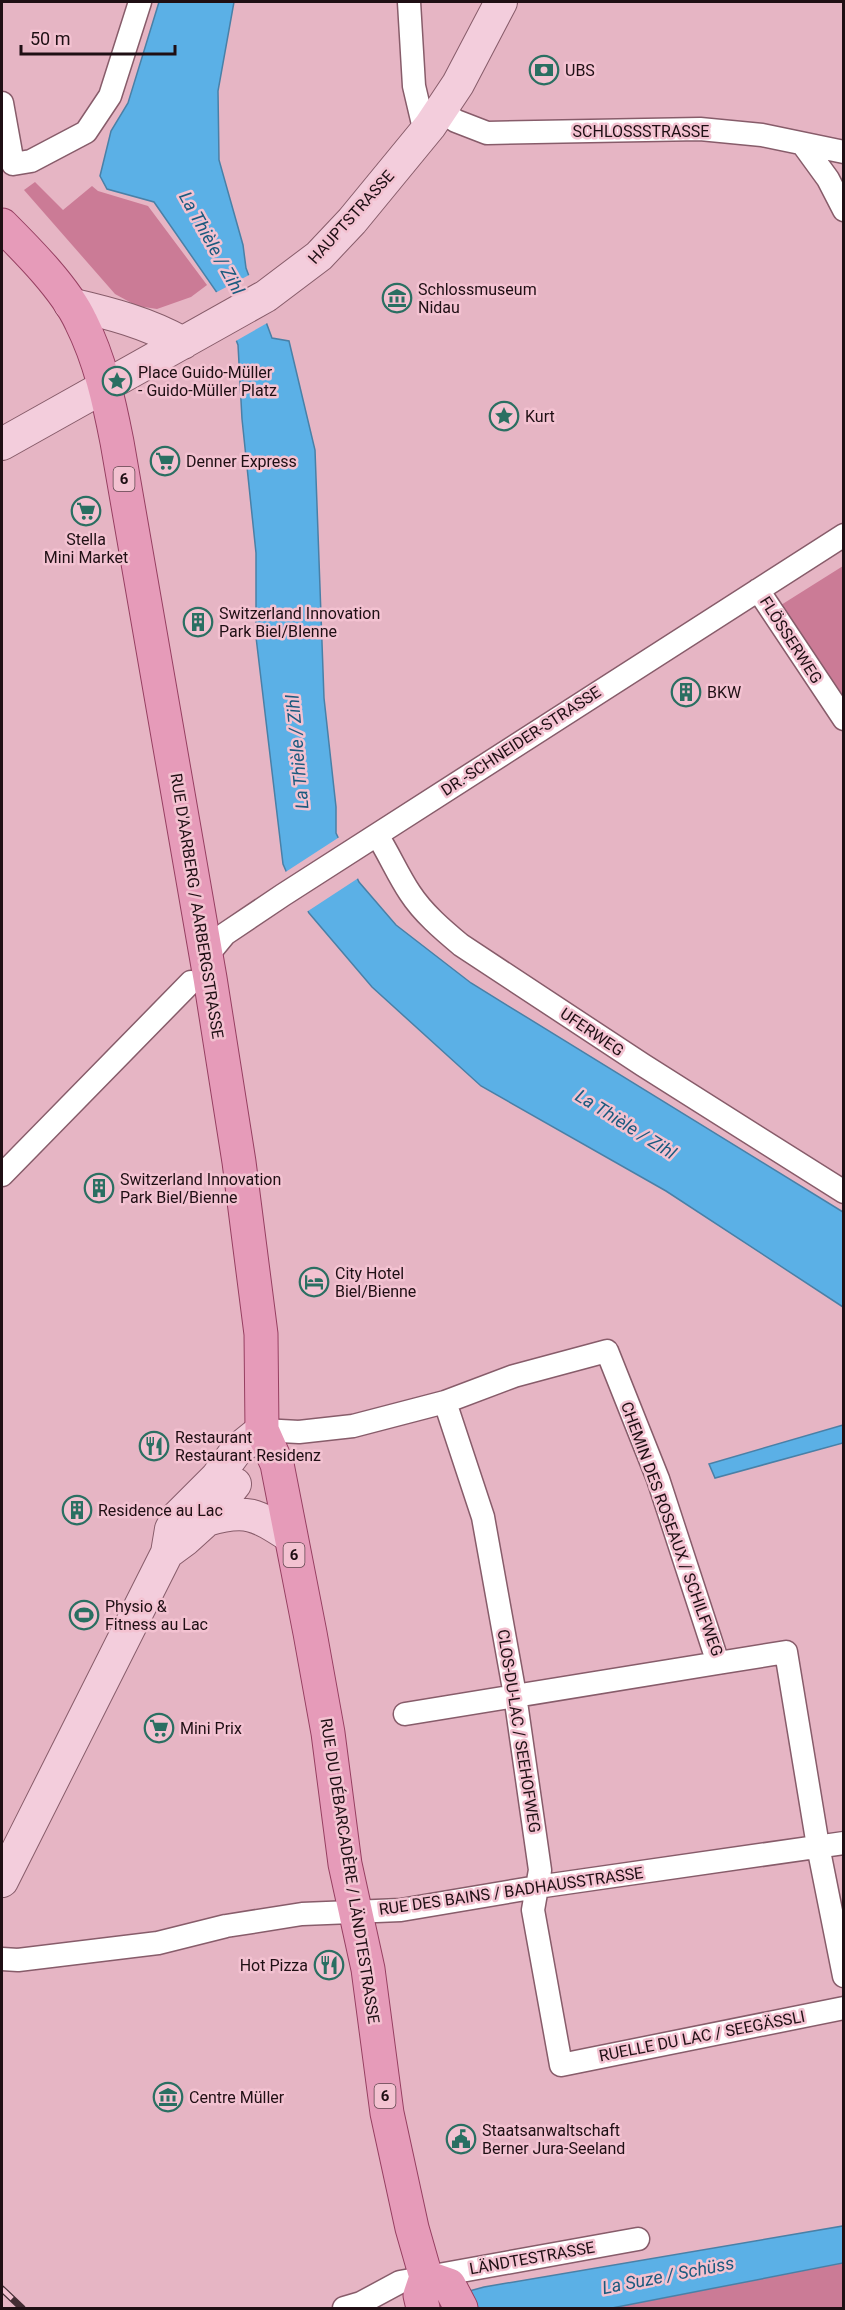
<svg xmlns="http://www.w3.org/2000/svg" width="845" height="2310" viewBox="0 0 845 2310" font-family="Roboto,sans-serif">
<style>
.green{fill:#cb7b96}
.water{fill:#5bb0e6;stroke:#4980a7;stroke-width:1.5}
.pier{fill:#e6b5c4}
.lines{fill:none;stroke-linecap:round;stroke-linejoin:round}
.street-casing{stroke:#875c6a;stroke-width:25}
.secondary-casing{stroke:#875c6a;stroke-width:34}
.primary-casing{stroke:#963f61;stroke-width:35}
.street{stroke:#fff;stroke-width:22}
.secondary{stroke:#f3cddc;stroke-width:32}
.primary{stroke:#e69bb9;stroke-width:33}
.rail-casing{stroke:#442d34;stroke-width:7}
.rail{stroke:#f3c2d1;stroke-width:4.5;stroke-dasharray:14;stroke-linecap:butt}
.labels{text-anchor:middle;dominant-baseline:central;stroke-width:5;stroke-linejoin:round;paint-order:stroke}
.shield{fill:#f3c2d1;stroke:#5f454d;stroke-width:1.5}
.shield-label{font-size:15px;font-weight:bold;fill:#1f0f14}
.poi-label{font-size:16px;fill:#1f0f14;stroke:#f3c2d1;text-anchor:start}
.street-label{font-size:16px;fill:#1f0f14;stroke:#f3c2d1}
.water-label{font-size:18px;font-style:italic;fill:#1b5a7e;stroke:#f3c2d1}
</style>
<rect width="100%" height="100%" fill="#e6b5c4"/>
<!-- green -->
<path class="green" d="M35 182 63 210 92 186 98 191 148 206 207 285 191 297 157 309 137 306 115 294 24 190Z
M843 566V704L781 605Z
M843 2263V2308H612Z"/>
<!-- water -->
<path class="water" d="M159 2H234L218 91 219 160 243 245 246 268 272 338 289 341 315 450 324 698 336 807V833L359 882 396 925 471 983 843 1212V1307L666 1191 481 1086 372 987 309 913 286 871 283 864 256 637V553L242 419 238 345 218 294 154 202 107 189 100 176 111 131 128 103Z
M843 1425V1443L715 1478 709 1464Z
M843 2226V2263L612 2308H407L484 2287Z"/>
<!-- pier -->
<path class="pier" d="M251 274 269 322 234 342 215 293Z
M341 836 360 877 305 913 284 873Z"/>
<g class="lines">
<!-- street casing -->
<g class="street-casing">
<path id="street" d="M409 2 414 86 422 120 430 126
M2 103 13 164 31 161 86 132 110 96 140 2
M441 111 456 121 487 133 700 129 762 135 844 152
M804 146 828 179 844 210
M758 590 844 719
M377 835C389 854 398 875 410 893 423 913 443 930 461 945L643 1065 844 1192
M206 957 225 934 283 895 844 535
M2 1175 191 982
M445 1402 483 1517 515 1695 540 1870 533 1910 561 2065 844 2008
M262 1430 299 1432 353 1426 445 1402 514 1376 607 1351 658 1479 718 1663 786 1652 818 1846 844 1976
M405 1714 718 1663
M2 1959 18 1960 158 1943 226 1926 302 1914 401 1910 537 1887 844 1843
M344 2308 361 2303 400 2282 638 2239"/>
</g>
<!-- secondary casing -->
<g class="secondary-casing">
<path id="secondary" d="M70 304C109 313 148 323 183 343
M2 444 266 296 319 256 352 221 430 126 458 84 501 2
M207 1520C247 1508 257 1515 291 1537
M167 1553 186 1539 207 1520 235 1484
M2 1881 167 1553 171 1529 178 1516 217 1477 236 1451 262 1430"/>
</g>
<!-- primary casing -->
<g class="primary-casing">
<path id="primary" d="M2 225C27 250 66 289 81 322 100 360 109 401 117 442L210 978 239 1162 261 1334 262 1430 277 1464 310 1633 328 1733 345 1864 368 1969 387 2113 412 2228 426 2277 420 2295 423 2308
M426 2277 449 2285 461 2308"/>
</g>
<!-- street -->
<use href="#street" class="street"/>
<!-- secondary -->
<use href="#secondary" class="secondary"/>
<!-- primary -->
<use href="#primary" class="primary"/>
<!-- rail casing -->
<g class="rail-casing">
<path id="rail" d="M2 2289 22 2308"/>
</g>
<!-- rail -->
<use href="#rail" class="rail"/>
</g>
<!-- icons -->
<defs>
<g id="bank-ring" transform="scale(1.5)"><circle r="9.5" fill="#f3c2d1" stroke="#2a6f62" stroke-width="1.5"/><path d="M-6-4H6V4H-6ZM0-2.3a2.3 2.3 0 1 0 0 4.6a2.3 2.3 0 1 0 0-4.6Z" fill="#2a6f62"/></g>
<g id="museum-ring" transform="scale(1.5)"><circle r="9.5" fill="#f3c2d1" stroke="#2a6f62" stroke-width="1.5"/><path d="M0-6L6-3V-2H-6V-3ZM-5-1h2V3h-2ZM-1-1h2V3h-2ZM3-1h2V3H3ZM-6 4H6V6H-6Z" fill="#2a6f62"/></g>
<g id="sight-ring" transform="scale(1.5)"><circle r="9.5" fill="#f3c2d1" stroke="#2a6f62" stroke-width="1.5"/><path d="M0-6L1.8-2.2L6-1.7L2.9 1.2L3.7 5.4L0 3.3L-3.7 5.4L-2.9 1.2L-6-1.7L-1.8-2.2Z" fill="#2a6f62"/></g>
<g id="supermarket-ring" transform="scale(1.5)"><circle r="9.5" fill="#f3c2d1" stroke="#2a6f62" stroke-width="1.5"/><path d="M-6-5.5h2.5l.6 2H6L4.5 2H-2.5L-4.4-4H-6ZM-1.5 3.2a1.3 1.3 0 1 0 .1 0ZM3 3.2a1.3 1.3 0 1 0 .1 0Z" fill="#2a6f62"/></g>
<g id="building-ring" transform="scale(1.5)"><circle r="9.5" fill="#f3c2d1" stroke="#2a6f62" stroke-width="1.5"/><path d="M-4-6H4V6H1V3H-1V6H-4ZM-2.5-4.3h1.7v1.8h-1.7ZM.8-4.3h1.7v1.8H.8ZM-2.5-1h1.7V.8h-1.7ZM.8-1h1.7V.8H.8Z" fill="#2a6f62"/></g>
<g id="hotel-ring" transform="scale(1.5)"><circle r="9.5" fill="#f3c2d1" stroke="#2a6f62" stroke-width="1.5"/><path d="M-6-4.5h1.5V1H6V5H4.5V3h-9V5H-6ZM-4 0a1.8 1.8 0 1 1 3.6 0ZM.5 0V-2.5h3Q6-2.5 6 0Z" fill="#2a6f62"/></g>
<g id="restaurant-ring" transform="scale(1.5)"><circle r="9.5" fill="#f3c2d1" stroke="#2a6f62" stroke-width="1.5"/><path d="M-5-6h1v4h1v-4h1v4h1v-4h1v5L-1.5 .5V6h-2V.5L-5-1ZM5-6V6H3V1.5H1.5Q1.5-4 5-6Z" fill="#2a6f62"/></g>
<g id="stadium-ring" transform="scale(1.5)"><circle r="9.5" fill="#f3c2d1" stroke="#2a6f62" stroke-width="1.5"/><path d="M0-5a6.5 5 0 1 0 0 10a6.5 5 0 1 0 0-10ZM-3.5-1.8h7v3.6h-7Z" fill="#2a6f62"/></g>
<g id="civic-ring" transform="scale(1.5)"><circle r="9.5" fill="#f3c2d1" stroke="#2a6f62" stroke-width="1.5"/><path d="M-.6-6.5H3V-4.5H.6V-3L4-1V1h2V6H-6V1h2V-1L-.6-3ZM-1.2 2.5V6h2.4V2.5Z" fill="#2a6f62"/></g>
</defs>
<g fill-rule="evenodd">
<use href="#bank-ring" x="544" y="70"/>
<use href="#museum-ring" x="397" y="298"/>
<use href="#sight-ring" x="117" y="381"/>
<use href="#sight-ring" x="504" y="416"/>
<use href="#supermarket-ring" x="165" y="461"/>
<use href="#supermarket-ring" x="86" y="511"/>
<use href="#building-ring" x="198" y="622"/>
<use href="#building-ring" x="686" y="692"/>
<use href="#building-ring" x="99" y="1188"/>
<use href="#hotel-ring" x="314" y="1282"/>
<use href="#restaurant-ring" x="154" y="1446"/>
<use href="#building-ring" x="77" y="1510"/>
<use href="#stadium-ring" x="84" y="1615"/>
<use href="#supermarket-ring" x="159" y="1728"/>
<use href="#restaurant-ring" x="329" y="1965"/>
<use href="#museum-ring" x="168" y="2097"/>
<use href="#civic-ring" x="461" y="2139"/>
</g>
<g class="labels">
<!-- shield labels -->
<g class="shield">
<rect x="113.5" y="467" width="21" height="24" rx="4.5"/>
<rect x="283.5" y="1543" width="21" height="24" rx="4.5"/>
<rect x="374.5" y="2084" width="21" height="24" rx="4.5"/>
</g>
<g class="shield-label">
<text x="124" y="479">6</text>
<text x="294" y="1555">6</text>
<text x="385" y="2096">6</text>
</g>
<!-- poi labels -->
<g class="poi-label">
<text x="565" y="70">UBS</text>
<text x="418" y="289">Schlossmuseum<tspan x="418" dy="18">Nidau</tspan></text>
<text x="138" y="372">Place Guido-Müller<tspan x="138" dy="18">- Guido-Müller Platz</tspan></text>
<text x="525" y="416">Kurt</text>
<text x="186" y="461">Denner Express</text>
<text x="86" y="539" text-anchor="middle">Stella<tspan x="86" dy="18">Mini Market</tspan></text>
<text x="219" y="613">Switzerland Innovation<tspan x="219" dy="18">Park Biel/BIenne</tspan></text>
<text x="707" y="692">BKW</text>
<text x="120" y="1179">Switzerland Innovation<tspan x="120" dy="18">Park Biel/Bienne</tspan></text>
<text x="335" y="1273">City Hotel<tspan x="335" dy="18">Biel/Bienne</tspan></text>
<text x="175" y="1437">Restaurant<tspan x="175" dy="18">Restaurant Residenz</tspan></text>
<text x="98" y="1510">Residence au Lac</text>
<text x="105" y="1606">Physio &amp;<tspan x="105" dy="18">Fitness au Lac</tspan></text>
<text x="180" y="1728">Mini Prix</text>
<text x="308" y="1965" text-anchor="end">Hot Pizza</text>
<text x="189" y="2097">Centre Müller</text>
<text x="482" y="2130">Staatsanwaltschaft<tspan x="482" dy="18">Berner Jura-Seeland</tspan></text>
</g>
<!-- street labels -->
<g class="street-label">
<text x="641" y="131">SCHLOSSSTRASSE</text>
<text transform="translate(351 217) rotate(-48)">HAUPTSTRASSE</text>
<text transform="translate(791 640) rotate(57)">FLÖSSERWEG</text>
<text transform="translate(521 741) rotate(-33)">DR.-SCHNEIDER-STRASSE</text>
<text transform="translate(197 906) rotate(81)">RUE D'AARBERG / AARBERGSTRASSE</text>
<text transform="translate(592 1032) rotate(34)">UFERWEG</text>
<text transform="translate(672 1529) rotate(70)">CHEMIN DES ROSEAUX / SCHILFWEG</text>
<text transform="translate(519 1731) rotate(81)">CLOS-DU-LAC / SEEHOFWEG</text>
<text transform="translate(350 1871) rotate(81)">RUE DU DÉBARCADÈRE / LÄNDTESTRASSE</text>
<text transform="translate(511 1891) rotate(-8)">RUE DES BAINS / BADHAUSSTRASSE</text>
<text transform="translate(702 2036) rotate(-11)">RUELLE DU LAC / SEEGÄSSLI</text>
<text transform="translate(532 2258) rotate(-10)">LÄNDTESTRASSE</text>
</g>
<!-- water labels -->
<g class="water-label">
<text transform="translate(212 243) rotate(61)">La Thièle / Zihl</text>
<text transform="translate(297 752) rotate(-95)">La Thièle / Zihl</text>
<text transform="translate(626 1124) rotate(32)">La Thièle / Zihl</text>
<text transform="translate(668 2275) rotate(-11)">La Suze / Schüss</text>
</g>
</g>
<!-- border -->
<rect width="845" height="2310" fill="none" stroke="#1f0f14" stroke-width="6"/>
<!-- scale -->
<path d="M21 45v9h154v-9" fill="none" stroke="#1f0f14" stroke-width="3"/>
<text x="30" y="45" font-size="18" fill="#1f0f14" stroke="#f3c2d1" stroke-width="4.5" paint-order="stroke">50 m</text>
</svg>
